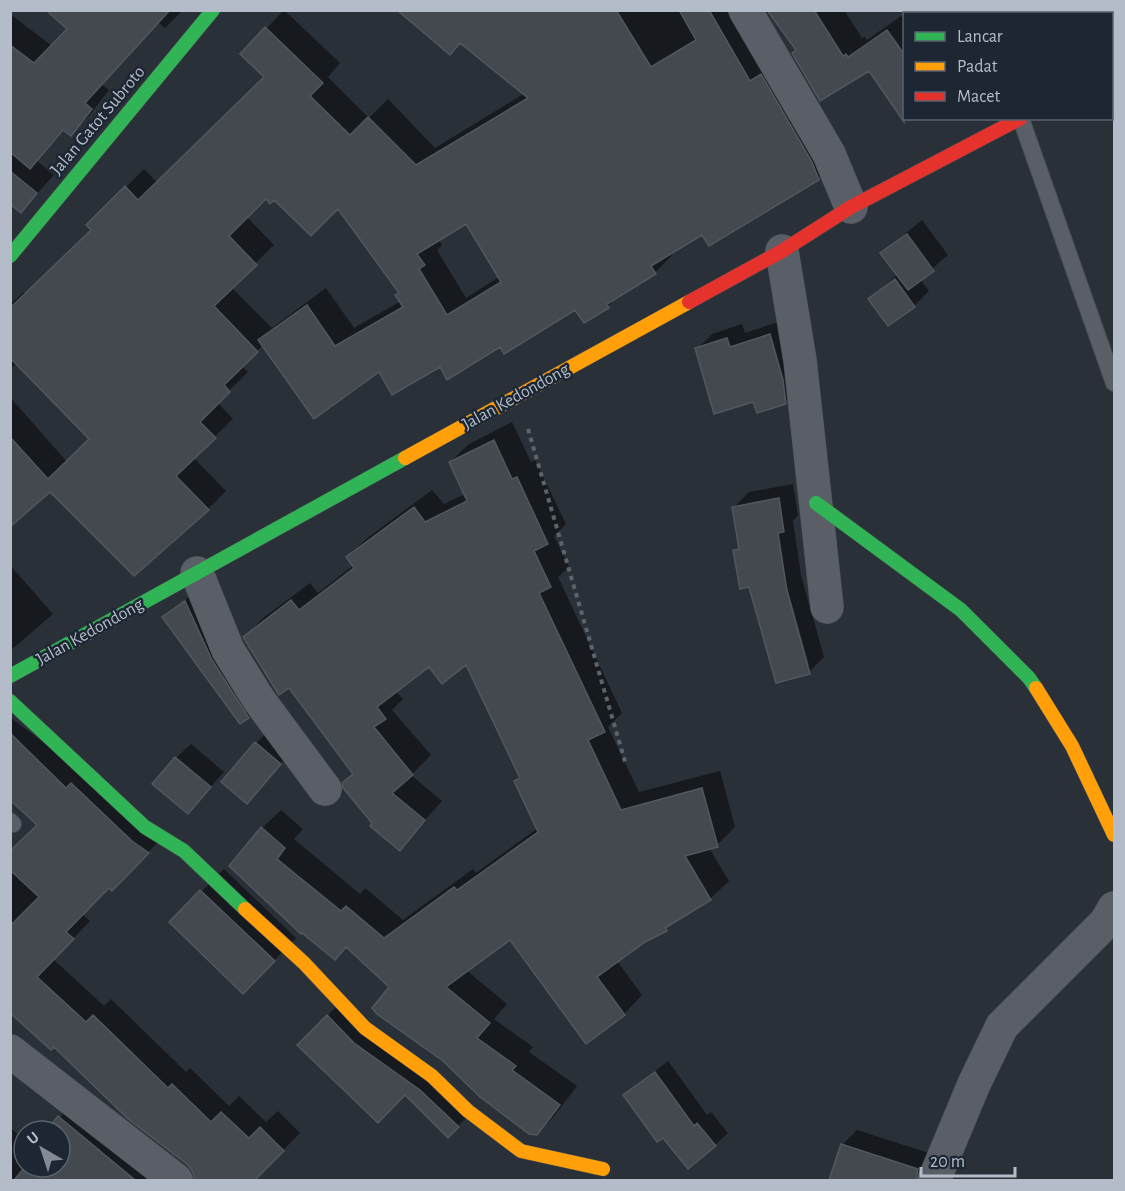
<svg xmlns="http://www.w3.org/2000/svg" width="1125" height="1191" viewBox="0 0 1125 1191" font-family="'Alegreya Sans',sans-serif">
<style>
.shadow{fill:#0007;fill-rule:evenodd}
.building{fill:#444950;stroke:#52575f;stroke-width:1.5;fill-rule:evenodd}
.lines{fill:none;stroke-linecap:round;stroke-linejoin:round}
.lane-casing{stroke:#484c53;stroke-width:18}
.street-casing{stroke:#484c53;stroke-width:34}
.fast-casing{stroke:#484c53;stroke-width:15}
.slow-casing{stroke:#484c53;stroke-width:15}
.jam-casing{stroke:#484c53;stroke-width:15}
.path{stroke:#5d636a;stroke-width:4;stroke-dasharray:4.5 4.5;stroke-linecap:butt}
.lane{stroke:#5a5e66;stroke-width:16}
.street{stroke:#5a5e66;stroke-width:33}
.fast{stroke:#30b455;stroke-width:14}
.slow{stroke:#ff9f0a;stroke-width:14}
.jam{stroke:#e5322d;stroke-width:14}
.labels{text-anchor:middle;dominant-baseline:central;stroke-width:5;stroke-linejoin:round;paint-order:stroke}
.street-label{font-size:18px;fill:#b4bcc9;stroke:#1d2633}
</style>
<rect width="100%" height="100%" fill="#2a3038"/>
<!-- shadow -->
<path class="shadow" d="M57 10H183L165 28 158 22 101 84 109 90 88 117 71 134 64 129 37 161 54 175 21 211 10 202V14L52 46 69 29Z
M284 10 340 63 328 77 369 118 388 99 435 148 525 93 461 42 450 53 399 10H738L837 160 818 178 709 244 703 233 672 252 673 254 655 273 620 294 608 306 576 308 500 345 440 365 379 370 263 345 242 366 248 372 217 402 233 419 193 457 226 491 208 509 50 490 10 515V397L67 462 91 439 18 363 10 369V304L24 292 27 294 93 230 88 225 144 169 157 182 266 77V29ZM266 197 338 207 400 292 401 301 354 328 326 288 272 328 231 287 274 245 246 216ZM466 222 499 277 466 298 437 250 442 245 438 239Z
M769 10H844L862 38 865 37 867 40 904 14V96L893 104 869 69 797 49Z
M924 10H990L993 14H920Z
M922 220 948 255 920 279 929 291 914 306 870 299 898 274 882 253Z
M784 320 800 387 785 402 697 349 712 334 742 324 745 333Z
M512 422 531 462 535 460 566 524 554 536 569 567 558 577 622 713 608 727 639 792 720 771 735 827 717 845 709 848 729 881 710 899 617 961 642 995 624 1014 511 938 466 970 507 1004 494 1019 533 1047 529 1052 577 1086 555 1115 537 1134 347 946 335 958 302 931 262 828 281 810 303 829 294 839 360 894 365 888 403 920 473 869 476 873 538 828 516 782 521 776 467 663 430 665 396 691 403 699 392 710 431 755 411 775 442 801 400 848 374 823 355 773 289 686 245 637 263 618 310 583 318 593 354 565 348 557 366 539 432 490 444 504 465 494 450 462 469 444Z
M793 484 798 515 793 521 801 575 824 657 809 672 750 586 735 551 740 545 734 507 749 492ZM786 583 809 665H806L784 584Z
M10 565 53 614 10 651Z
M199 589 262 703 248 717 164 617Z
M10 717 165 835 112 889 109 886 82 914 90 921 53 959 104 1006 111 999 186 1072 190 1068 229 1106 239 1096 266 1122 278 1111 300 1133 254 1180H215L211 1177 208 1180H196L195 1173 189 1164 54 1045 10 1013V851L39 825 10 798Z
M271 729 294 749 247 802 256 743Z
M191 744 224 772 188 812 176 758Z
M224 869 296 938 265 970 171 922Z
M342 1001 472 1112 448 1136 405 1093 299 1045Z
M668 1061 707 1115 711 1112 728 1133 715 1145 625 1095Z
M76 1100 172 1180H10V1128L24 1139V1167H60V1131H48Z
M857 1130 932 1154 923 1180H830L842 1145Z"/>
<!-- building -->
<path class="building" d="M46 10H170L85 103 92 109 71 136 63 130 30 169 10 152V45L34 63 67 29Z
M397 10H616L651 67 696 40 679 10H709L750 81 761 74 812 162 819 180 709 246 702 235 651 266 656 274 607 304 609 308 584 323 575 310 504 354 500 347 447 380 440 367 392 395 379 372 314 419 258 340 307 305 335 346 403 307 395 295 399 293 338 209 311 236 274 200 270 204 266 199 229 236 257 265 214 306 258 352 224 385 230 392 200 422 216 438 176 476 209 510 134 576 50 492 10 527V437L48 479 89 439 10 358V308L91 230 86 225 125 186 138 200 264 77 240 54 265 27 323 83 310 96 350 135 368 117 416 165 528 98 460 43 450 55ZM466 224 501 282 447 315 419 269 425 265 417 254Z
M767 10H814L843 56 846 54 848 57 887 30 904 54V122L869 71 820 101 792 53 796 50Z
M10 171 37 193 21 213 10 204Z
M907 234 934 271 908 290 880 253Z
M895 279 915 307 888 326 868 299Z
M770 334 783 380 786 404 757 413 753 402 714 414 695 348 727 338 730 347Z
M494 440 512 479 517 477 548 544 534 551 551 587 539 593 605 732 588 740 621 810 702 788 718 847 685 856 711 900 665 928 667 931 645 942 597 977 625 1015 586 1044 510 940 446 987 490 1023 477 1038 516 1066 512 1070 560 1105 537 1135 529 1134 480 1097 443 1061 377 1014 372 1008 389 987 346 947 335 960 302 933 301 934 229 866 261 827 285 848 277 859 341 911 346 906 384 938 454 887 457 890 538 832 514 781 520 778 466 665 442 684 429 667 377 707 386 719 374 727 413 775 392 793 425 820 400 851 370 826 372 823 343 788 342 783 353 774 289 688 279 695 243 637 291 600 299 610 354 568 346 557 414 507 425 522 467 501 449 462Z
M779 498 784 532 778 533 787 591 810 674 776 683 749 587 740 589 733 550 739 549 732 507Z
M185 601 212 660 249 718 240 724 162 617Z
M10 733 66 788 71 783 132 841 149 853 112 891 109 888 66 932 74 939 37 977 86 1022 93 1015 168 1088 172 1084 211 1122 221 1112 249 1138 260 1127 284 1151 255 1180H194L193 1172 188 1165 128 1119 54 1047 51 1050 10 1013V926L39 897 10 870V851L37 825 10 800Z
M255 742 281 764 247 804 221 782Z
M175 757 211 787 188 814 152 784Z
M200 890 275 961 243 994 169 922Z
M327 1015 354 1043 420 1090 459 1127 448 1138 405 1095 378 1123 297 1045Z
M655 1072 694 1126 697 1123 716 1146 688 1169 663 1138 657 1142 623 1095Z
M58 1116 135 1180H14L25 1167H60V1131H46Z
M841 1144 918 1169 916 1180H829Z"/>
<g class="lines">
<!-- lane casing -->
<g class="lane-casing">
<path id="lane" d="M1021 119 1114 383
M10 821 13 824"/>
</g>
<!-- street casing -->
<g class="street-casing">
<path id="street" d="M745 10 829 154 851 207
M1112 69 1114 67
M782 251 800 360 827 607
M197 573 228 650 259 700 325 789
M10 1051 176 1180
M934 1180 974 1084 1002 1026 1106 922 1114 908"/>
</g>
<!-- fast casing -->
<g class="fast-casing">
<path id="fast" d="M10 256 213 10
M816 503 961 610 1029 678 1036 688
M10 676 405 458
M10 701 145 827 184 851 245 909"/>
</g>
<!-- slow casing -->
<g class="slow-casing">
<path id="slow" d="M405 458 689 302
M1036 688 1072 746 1114 835
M245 909 304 963 365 1028 432 1076 468 1111 521 1151 603 1169"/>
</g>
<!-- jam casing -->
<g class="jam-casing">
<path id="jam" d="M689 302 782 251 851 207 1021 118"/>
</g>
<!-- path -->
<path class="path" d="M528 429 626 765"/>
<!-- lane -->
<use href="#lane" class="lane"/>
<!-- street -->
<use href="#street" class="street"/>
<!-- fast -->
<use href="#fast" class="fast"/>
<!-- slow -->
<use href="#slow" class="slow"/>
<!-- jam -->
<use href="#jam" class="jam"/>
</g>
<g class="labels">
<!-- street labels -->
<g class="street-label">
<text transform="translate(98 121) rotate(-50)">Jalan Gatot Subroto</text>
<text transform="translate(516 397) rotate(-29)">Jalan Kedondong</text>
<text transform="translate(90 632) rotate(-29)">Jalan Kedondong</text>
</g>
</g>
<!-- border -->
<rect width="1125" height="1191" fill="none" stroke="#b4bcc9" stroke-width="24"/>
<!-- legend -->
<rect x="903" y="12" width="210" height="108" fill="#1d2633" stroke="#59626f" stroke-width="1.5"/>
<rect x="915" y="32" width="30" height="9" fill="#30b455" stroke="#59626f" stroke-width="1.5"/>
<text x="957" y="42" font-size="18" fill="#b4bcc9">Lancar</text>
<rect x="915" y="62" width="30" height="9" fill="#ff9f0a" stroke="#59626f" stroke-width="1.5"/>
<text x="957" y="72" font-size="18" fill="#b4bcc9">Padat</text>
<rect x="915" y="92" width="30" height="9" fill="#e5322d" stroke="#59626f" stroke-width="1.5"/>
<text x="957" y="102" font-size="18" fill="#b4bcc9">Macet</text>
<!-- north arrow -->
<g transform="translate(42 1149) rotate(321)"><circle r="28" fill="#1d2633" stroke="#59626f" stroke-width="1.5"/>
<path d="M0-4.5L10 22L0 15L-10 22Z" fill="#848b96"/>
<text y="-9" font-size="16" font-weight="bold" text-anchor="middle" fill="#b4bcc9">U</text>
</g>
<!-- scale -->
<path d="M921 1167v9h94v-9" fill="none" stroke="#b4bcc9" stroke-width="3"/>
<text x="930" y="1167" font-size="18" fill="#b4bcc9" stroke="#1d2633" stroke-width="4.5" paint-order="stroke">20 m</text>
</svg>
